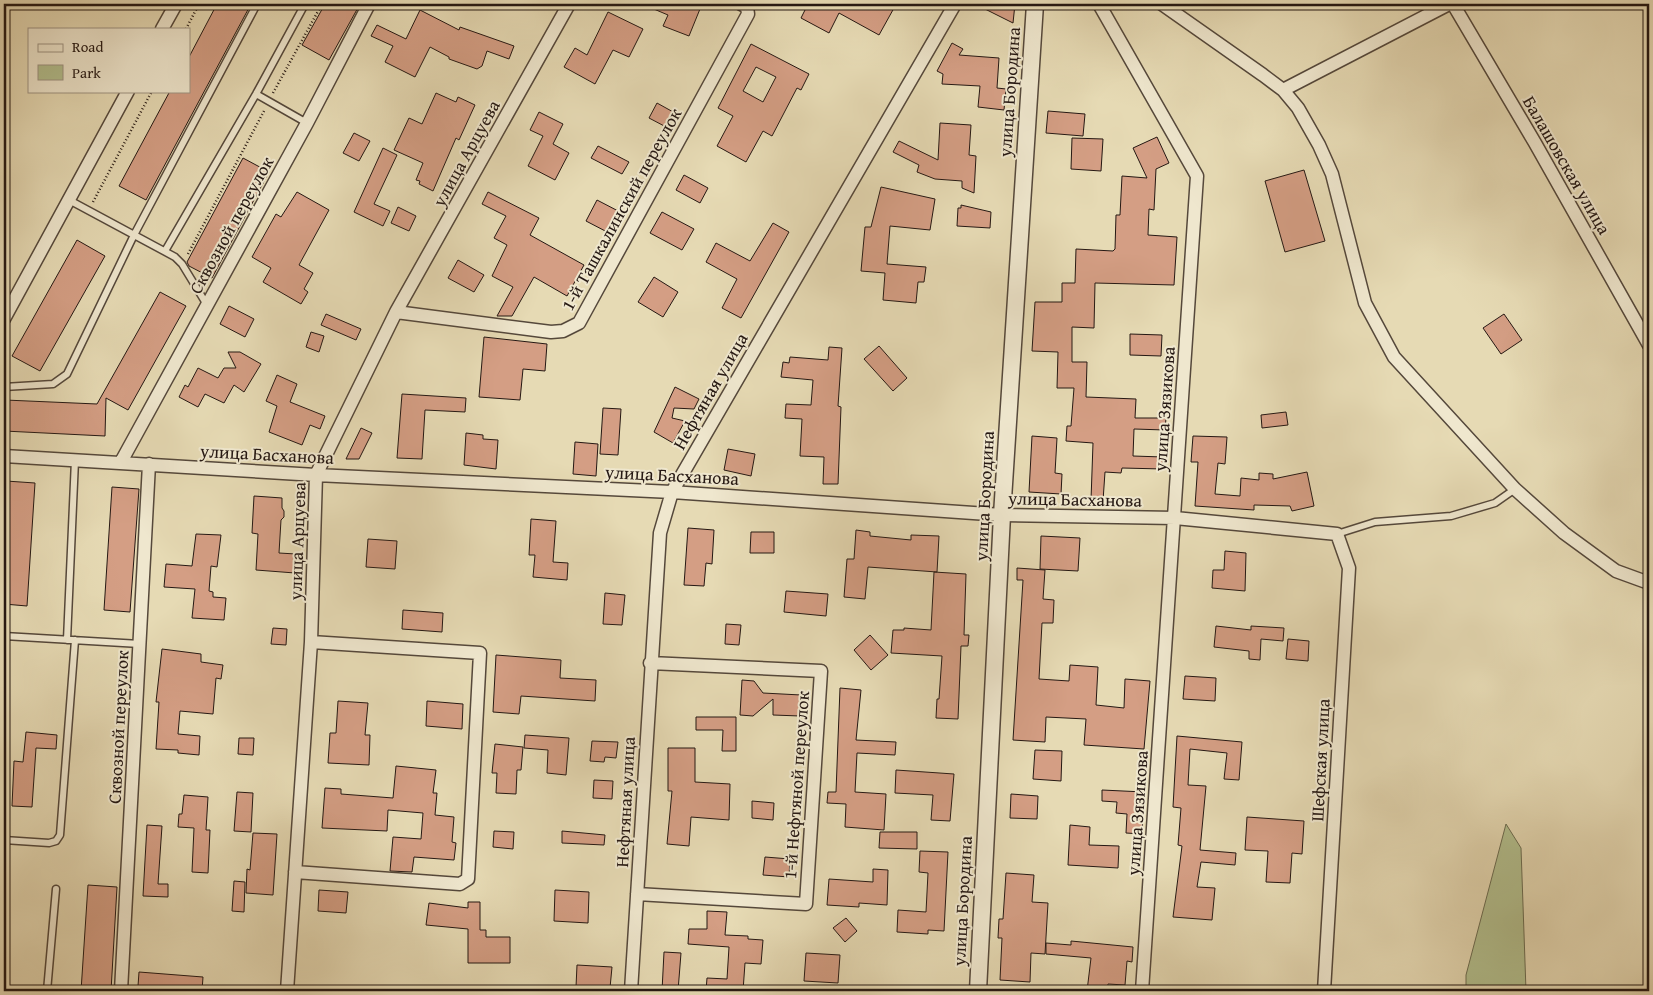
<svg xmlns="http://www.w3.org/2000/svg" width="1653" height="995" viewBox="0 0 1653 995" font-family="'Gentium Book Plus',serif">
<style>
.green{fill:#b3c08f;stroke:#6c6c51}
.building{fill:#d49e84;stroke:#251813;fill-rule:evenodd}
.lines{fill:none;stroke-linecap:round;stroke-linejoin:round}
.service-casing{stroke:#55483b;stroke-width:9}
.minor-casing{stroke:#55483b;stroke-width:15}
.tertiary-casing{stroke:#55483b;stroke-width:19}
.path{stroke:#251813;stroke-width:2.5;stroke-dasharray:1 2.5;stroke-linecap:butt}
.service{stroke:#efe7ce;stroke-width:6}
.minor{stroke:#efe7ce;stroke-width:12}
.tertiary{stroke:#efe7ce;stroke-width:16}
.labels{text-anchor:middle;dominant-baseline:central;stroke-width:4;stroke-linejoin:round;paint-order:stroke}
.street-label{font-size:18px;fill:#251813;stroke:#efe7ce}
</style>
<rect width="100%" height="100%" fill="#e6dab4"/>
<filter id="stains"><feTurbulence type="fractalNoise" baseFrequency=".004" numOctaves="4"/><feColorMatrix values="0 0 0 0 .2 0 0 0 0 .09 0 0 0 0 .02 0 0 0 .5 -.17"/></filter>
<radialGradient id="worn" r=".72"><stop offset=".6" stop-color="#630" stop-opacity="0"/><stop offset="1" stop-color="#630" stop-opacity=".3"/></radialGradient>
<!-- green -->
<path class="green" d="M1506 824 1521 848 1526 991H1466V975Z"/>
<!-- building -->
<path class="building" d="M217 4H251L146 200 119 186 170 91H189V57Z
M325 4H360L329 60 302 45Z
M642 4H702L689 36 663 26 668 15Z
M808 4H886L894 8 879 35 839 13 829 33 801 18Z
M975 4H1015L1013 23Z
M420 10 459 30 460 27 514 46 509 59 487 51 482 66 477 69 449 59V57L430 47 415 77 385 62 393 46 371 36 377 25 406 39Z
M608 12 643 29 629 57 613 50 595 84 564 67 575 48 587 55Z
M952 43 963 49 959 55 999 58 997 88 1006 89 1004 110 978 107 980 86 942 84 943 74 937 71Z
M751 44 809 74 801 90 797 88 772 136 763 131 746 162 717 146 733 116 718 108ZM756 67 776 77 763 102 743 91Z
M436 93 456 102 458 97 475 105 459 140 456 138 433 191 419 184 420 181 416 180 423 163 394 150 409 118 422 124Z
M657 103 675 113 668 128 649 118Z
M1048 111 1085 114 1083 136 1046 133Z
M539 112 563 124 553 144 569 153 555 180 528 166 543 136 530 130Z
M940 123 971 125 969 155 976 156 974 193 962 188V181L935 179 917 172 919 165 893 152 899 141 938 160Z
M354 133 370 141 359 161 343 153Z
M1157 137 1169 163 1156 169 1154 210 1149 209 1148 235 1177 237 1174 285 1095 283 1094 328 1072 327V362H1087L1086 397 1136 399 1135 418H1166L1165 430 1134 429 1133 456 1163 457V469L1122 468 1121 473 1105 472 1103 501 1091 500 1093 443 1066 441 1067 426H1071L1074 388H1057L1058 352 1032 351 1035 302H1062V283H1075L1076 249 1113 251 1115 249 1116 215H1120L1122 176 1147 178 1133 148Z
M1072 138 1103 139 1101 171 1071 169Z
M598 146 629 162 622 174 591 158Z
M383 148 397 155 374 204 390 211 383 226 354 212Z
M243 158 269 172 212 278 189 266 187 262Z
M1304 170 1325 241 1285 252 1265 181Z
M684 175 708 188 700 203 676 190Z
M881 187 935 199 930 230 890 226 887 264 926 267 924 282H918L916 303 883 300 885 273 861 271 865 227H871Z
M297 192 329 210 299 265 313 273 304 289 308 292 301 304 263 282 271 268 252 257 276 214 281 217Z
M488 192 539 218 530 235 584 265 567 296 534 277 512 316H497L513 287 492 276 507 245 494 238 506 216 482 204Z
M597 200 622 213 611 234 586 221Z
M961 205 991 212 990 228 957 226 958 208H961Z
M398 207 416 216 409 231 391 223Z
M662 212 694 229 682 250 650 233Z
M773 223 789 232 741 318 722 308 737 279 706 262 716 243 750 261Z
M77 240 105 256 40 371 12 356Z
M458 260 484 275 474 292 448 278Z
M654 277 678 292 663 317 638 302Z
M160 292 186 306 128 410 106 398 105 436 4 431 5 400 97 404Z
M229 306 254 319 245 337 220 324Z
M326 314 361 329 356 340 321 325Z
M1504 314 1522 340 1501 354 1483 328Z
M311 332 324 336 319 352 306 347Z
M1130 334 1162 335 1161 356 1130 355Z
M484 337 547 344 545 371 523 369 520 400 479 397Z
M879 346 907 378 893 391 864 359Z
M829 347 842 348 838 406 841 407 838 484H823L824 457 800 456 802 419 785 418 786 404 811 405 813 380 781 377 783 362 789 363 790 357 828 360Z
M228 352H240L261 364 244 392 234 385 224 403 205 394 198 407 179 397 185 385 188 387 198 368 218 378 224 368H236Z
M277 375 297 384 290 402 325 416 320 429 310 425 302 445 269 432 277 406 266 401Z
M675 387 699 399 694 409 674 408 672 418 685 421 673 443 654 432Z
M402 394 466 398 465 412 425 410 422 459 397 458Z
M603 408 621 409 618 455 600 454Z
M1286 412 1288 425 1262 428 1261 415Z
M361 428 372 433 359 459H346Z
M466 433 483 435V439L498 440 496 469 464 465Z
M1032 436 1057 438 1055 473 1062 474 1061 494 1029 492Z
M1193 436 1227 437 1225 464 1218 463 1215 494 1240 496 1241 478 1259 480V473L1273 474V479L1307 472 1314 506 1292 511 1290 506 1254 505V510L1195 506 1198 462H1191Z
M575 442 598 444 596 476 573 474Z
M728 449 755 454 751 476 724 470Z
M6 481 35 483 27 606 4 604Z
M112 487 139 489 130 612 104 610Z
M254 496 282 498V508L284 511V517L281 520 279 553 296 554 295 573 256 570 258 534 252 533Z
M531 519 556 521 553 562 568 563 567 580 533 577 535 555H529Z
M688 528 714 530 712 564 706 563 704 586 684 585Z
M856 530 870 532V536L911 540V535L939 536 937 572 868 567 865 599 844 597 847 559H854Z
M751 532H774V553H750Z
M196 534 221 535 217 567 211 566 209 591 213 592V597L226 598 224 620 192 618 195 589 164 587 166 564 192 566Z
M1041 536 1080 538 1078 571 1040 569Z
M368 539 397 541 395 569 366 567Z
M1225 551 1246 553 1245 591 1212 588 1213 570H1224Z
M1017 568 1045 570 1043 599 1054 600 1053 623H1042L1039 679 1069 681 1070 665 1098 667 1096 705 1124 708 1125 679 1150 681 1144 749 1084 745 1086 719 1046 717 1045 742 1013 740 1023 580H1017Z
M934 572 966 574 964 635H969L968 646H961L958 719 936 718 937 699H939L942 656 891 653 893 630H904V628L931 630Z
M786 591 828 594 826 616 784 612Z
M605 593 625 595 622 625 603 624Z
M403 610 443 613 442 632 402 629Z
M726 624 741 625 739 645 725 644Z
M1216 626 1251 630V626L1284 628 1283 641 1261 639 1260 660 1249 659V651L1214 647Z
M273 628 287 629 286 645 271 644Z
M870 635 888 655 871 670 854 650Z
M1288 639 1309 641 1308 661 1286 659Z
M162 649 201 654V662L223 665 221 679 216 678 213 714 180 711 178 734 200 736 199 755 178 753V750L156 749 159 702H156Z
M496 655 561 660 560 678 596 680 595 701 521 696 519 714 493 712Z
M1185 676 1216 678 1215 701 1183 699Z
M742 680 754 681 763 693 801 695 800 716 773 715V699L753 716 740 715Z
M840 688 861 690 856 740 896 742 895 755 857 753 855 792 886 794 884 830 845 827 846 804 827 803 828 792H836Z
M338 701 368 703 365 735H370L369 765 328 763 330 733H336Z
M427 701 463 704 462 729 426 726Z
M696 717H736V751H722L723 730H696Z
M26 732 57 735 56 749 36 748 32 807 12 806 14 761 23 762Z
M525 735 569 738 566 775 547 773 548 750 524 748Z
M1177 736 1242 742 1239 780 1224 779 1227 753 1190 749 1188 785 1206 786 1200 850 1236 853 1235 865 1201 862 1197 887 1215 888 1212 920 1173 917 1182 846 1178 845 1181 808 1173 807Z
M239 738H254L253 755 238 754Z
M592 741 618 742 616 758 605 757 604 762 590 761Z
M495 744 523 747 521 770H517L516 794 496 793 497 773H492Z
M668 748H695V782L730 784 729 820 691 817 689 846 667 844 672 791H668Z
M1035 750 1062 751 1061 781 1033 779Z
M396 766 436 770 433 793H437L435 815 454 817 452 842 456 843 454 860 414 857 412 872 390 871 393 837 421 839 423 813 388 810 387 831 322 828 325 788 341 789V794L393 798Z
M896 770 954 774 950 821 931 820 933 795 895 793Z
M594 780 613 781 612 799 593 798Z
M1102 790 1144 792 1142 834 1126 833 1127 814 1116 813 1117 802 1102 801Z
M237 792 253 793 251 832 234 831Z
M1011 794 1038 796 1037 819 1010 818Z
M184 795 208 797 206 830H210L208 873 192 872 194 828 178 827 179 814H182Z
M752 801 774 803 773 820 752 818Z
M1247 817 1304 821 1302 854 1292 853 1290 883 1266 882 1268 851 1245 850Z
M147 825 162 826 158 884H168V897L143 896Z
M1070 825 1090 827 1089 845 1119 846 1118 868 1068 865Z
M494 831 514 832 513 849 493 847Z
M562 831 605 835 604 845 562 843Z
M880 832H917V849L879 848Z
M253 833 277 834 273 895 246 893 247 869 250 870Z
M920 851 948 852 944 931 928 930V934L897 932 898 910 926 912 928 873 919 872Z
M765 857 790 859 789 877 763 875Z
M873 869 888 870 887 905 859 903V907L827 905 829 879 873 882Z
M1006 873 1034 875 1032 902 1048 903 1045 954 1031 953 1030 982 1000 980 1002 938H998L999 919H1003Z
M234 881 245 882 244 912 232 911Z
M88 885 117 887 111 991H81Z
M319 890 348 892 346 913 318 911Z
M555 890 589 892 588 923 554 921Z
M468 902H480V930H486V937H510V963H468V929L426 925 429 903 468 908Z
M707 911 727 912 725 935 748 936V939L763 940 761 964 745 963 743 991H706L707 978 727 979 729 947 688 944 689 929H707Z
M846 918 857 931 845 942 833 928Z
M1071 941 1133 947 1132 962 1127 961 1125 985 1108 984 1107 991H1087L1091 958 1046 954V943L1071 945Z
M664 952 681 953 678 991H662Z
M806 953 840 955 838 983 804 981Z
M577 965 612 967 610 988 576 987Z
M139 972 203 977 202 991 172 988V991H144V986H138Z"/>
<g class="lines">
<!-- service casing -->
<g class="service-casing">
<path id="service" d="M256 94 307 123
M69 200 175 257 182 264 207 305
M165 251 256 94 305 4
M4 387 53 384 67 374 134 235 257 4
M1337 534 1375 522 1451 516 1495 503 1515 489
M4 636 140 644
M67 640 75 460
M4 840 49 843 56 841 60 835 75 640
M47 991 56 889"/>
</g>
<!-- minor casing -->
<g class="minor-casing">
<path id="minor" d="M1099 4 1197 176 1142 991
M1162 4 1263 75 1283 90 1298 108 1319 145 1332 174 1365 303 1394 357 1515 489 1564 533 1616 571 1649 583
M1453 4 1535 143 1649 345
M162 29 176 4
M1283 90 1449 4
M396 312 551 332 563 331 579 323 748 14 747 7 741 4
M4 319 128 91
M4 456 316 475 672 492 1002 515 1175 518 1337 534 1349 568 1324 991
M121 462 307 123 369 4
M295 872 460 884 468 879 480 653 311 642
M637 894 806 904 821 671 650 663
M121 991 149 464
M287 991 311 642 316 475 396 312 569 4
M631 991 660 533 672 492 955 4"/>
</g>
<!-- tertiary casing -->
<g class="tertiary-casing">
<path id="tertiary" d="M978 991 1002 515 1035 4"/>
</g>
<!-- path -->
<path class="path" d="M186 29 199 4
M273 93 322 4
M93 202 152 91
M188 254 264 111"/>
<!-- service -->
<use href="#service" class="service"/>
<!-- minor -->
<use href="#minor" class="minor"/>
<!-- tertiary -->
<use href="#tertiary" class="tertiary"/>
</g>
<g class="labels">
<!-- street labels -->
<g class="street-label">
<text transform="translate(1009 92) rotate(-86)">улица Бородина</text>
<text transform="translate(466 153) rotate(-61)">улица Арцуева</text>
<text transform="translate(1567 165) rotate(60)">Балашовская улица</text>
<text transform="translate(621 209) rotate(-61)">1-й Ташкалинский переулок</text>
<text transform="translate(231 225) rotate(-61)">Сквозной переулок</text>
<text transform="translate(710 391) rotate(-60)">Нефтяная улица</text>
<text transform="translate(1164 409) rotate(-86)">улица Зязикова</text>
<text transform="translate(267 454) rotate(3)">улица Басханова</text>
<text transform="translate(672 475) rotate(3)">улица Басханова</text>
<text transform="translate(984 496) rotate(-87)">улица Бородина</text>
<text transform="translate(1075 499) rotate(1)">улица Басханова</text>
<text transform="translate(297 541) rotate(-88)">улица Арцуева</text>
<text transform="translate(118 727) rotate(-87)">Сквозной переулок</text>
<text transform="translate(1320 760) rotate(-87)">Шефская улица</text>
<text transform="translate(796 785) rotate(-86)">1-й Нефтяной переулок</text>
<text transform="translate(625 802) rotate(-87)">Нефтяная улица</text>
<text transform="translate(1137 813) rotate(-86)">улица Зязикова</text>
<text transform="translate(962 901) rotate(-87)">улица Бородина</text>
</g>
</g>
<!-- margin -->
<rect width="1653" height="995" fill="none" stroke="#e6dab4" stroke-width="20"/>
<rect x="5" y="5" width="1643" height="985" fill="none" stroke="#251813" stroke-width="2.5"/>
<rect x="10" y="10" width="1633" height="975" fill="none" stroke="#251813"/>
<!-- legend -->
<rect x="28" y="28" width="162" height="65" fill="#efe7ce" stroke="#9e9483"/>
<rect x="38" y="44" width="25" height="8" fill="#efe7ce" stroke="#9e9483"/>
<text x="72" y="52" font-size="15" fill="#251813">Road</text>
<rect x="38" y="65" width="25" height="15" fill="#b3c08f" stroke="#9e9483"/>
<text x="72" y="78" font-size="15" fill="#251813">Park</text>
<rect width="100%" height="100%" filter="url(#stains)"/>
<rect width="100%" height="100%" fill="url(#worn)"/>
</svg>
